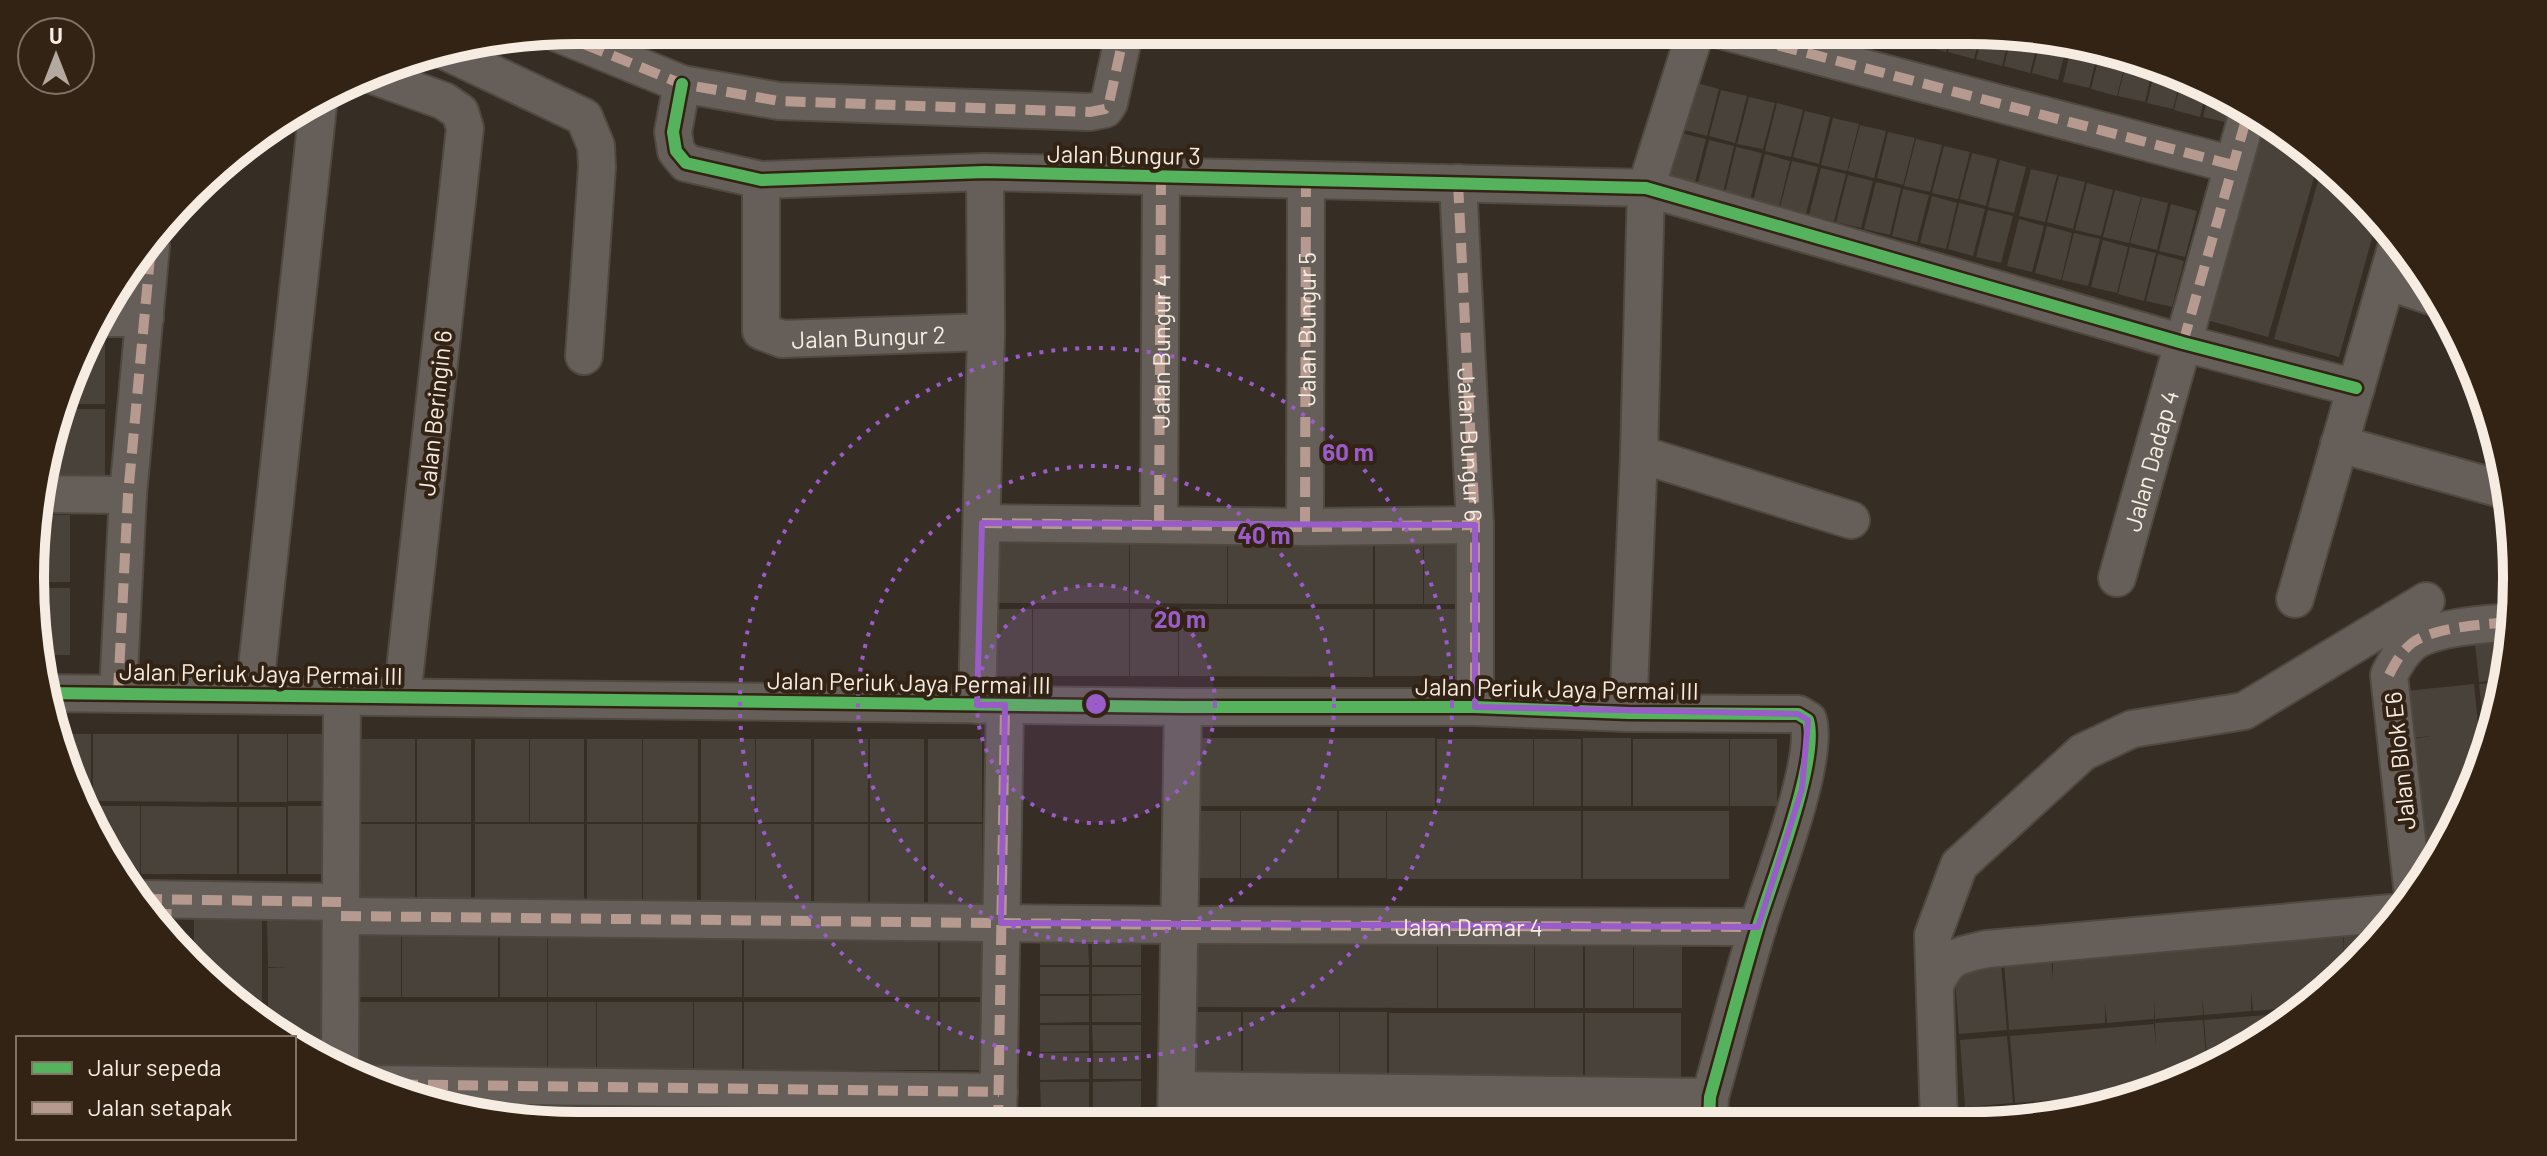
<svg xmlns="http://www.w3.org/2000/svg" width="2547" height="1156" viewBox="0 0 2547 1156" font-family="Barlow,sans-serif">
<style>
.building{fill:#49423b}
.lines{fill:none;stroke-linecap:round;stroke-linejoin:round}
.street-casing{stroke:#504941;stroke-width:40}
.street{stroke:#665f59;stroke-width:36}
.quiet{stroke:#b69a8f;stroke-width:10;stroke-dasharray:20 10;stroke-linecap:butt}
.cycleway-casing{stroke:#332314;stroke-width:17}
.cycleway{stroke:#56b35d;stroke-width:12}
.marked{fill:none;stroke:#9a5cc8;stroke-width:6;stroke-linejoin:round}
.ring{fill:none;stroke:#9a5cc8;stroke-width:4;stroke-dasharray:4 8}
.labels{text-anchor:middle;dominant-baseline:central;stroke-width:8;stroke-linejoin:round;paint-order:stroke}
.street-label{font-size:24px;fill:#f6ece2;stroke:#332314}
.rim{fill:none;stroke:#f6ece2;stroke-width:10}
.centre{fill:#9a5cc8;stroke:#332314;stroke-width:4}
.ring-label{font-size:24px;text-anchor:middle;font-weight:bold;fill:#9a5cc8;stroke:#332314;stroke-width:8;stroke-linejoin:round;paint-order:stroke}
</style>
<rect width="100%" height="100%" fill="#362d24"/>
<!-- building -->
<path class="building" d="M1894 30H1922L1918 44 1892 38Z
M1924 30H1952L1946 52 1921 45Z
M1954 30 1981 31 1974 59 1948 52Z
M1984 31 2010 34 2002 66 1976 59Z
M2012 34 2039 37 2030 73 2004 66Z
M2042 37 2068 40 2058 80 2032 73Z
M2073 40 2099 48 2089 88 2063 82Z
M2101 48 2127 56 2117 96 2091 89Z
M2128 56 2154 64 2145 102 2118 96Z
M2156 65 2182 74 2173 109 2147 103Z
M2183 74 2207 87 2200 117 2174 110Z
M1693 82 1719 89 1707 136 1681 129Z
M2210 88 2234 102 2229 123 2203 117Z
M1721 90 1747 96 1735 143 1709 136Z
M1749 97 1775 103 1763 149 1737 144Z
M1777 103 1803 110 1791 157 1765 151Z
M1805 111 1830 117 1819 164 1793 157Z
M2261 116 2273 122 2319 160 2268 337 2203 319Z
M1833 118 1859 124 1847 171 1821 165Z
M1860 125 1886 131 1874 178 1848 171Z
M1888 132 1915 138 1903 185 1877 178Z
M1681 133 1706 139 1694 186 1669 180Z
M1916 139 1942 145 1930 192 1904 186Z
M1709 140 1734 146 1723 193 1697 187Z
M1944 146 1970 152 1958 199 1932 193Z
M1736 147 1762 153 1750 200 1725 193Z
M1972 153 1997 159 1986 206 1960 199Z
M1765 154 1790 161 1779 207 1753 201Z
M2000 160 2026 167 2014 213 1988 207Z
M1792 161 1818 167 1806 214 1780 207Z
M2323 163 2356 190 2378 217 2339 357 2274 339Z
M1821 168 1846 174 1834 221 1809 215Z
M2031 169 2057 175 2045 222 2019 216Z
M1848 175 1873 181 1861 228 1836 222Z
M2059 176 2085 182 2073 229 2047 222Z
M1876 182 1901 188 1890 235 1864 229Z
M2087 183 2113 190 2101 236 2075 230Z
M1903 189 1929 195 1917 242 1892 236Z
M2115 190 2141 197 2129 243 2103 237Z
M1932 196 1957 203 1946 249 1920 243Z
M2142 197 2168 203 2157 250 2130 243Z
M1959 203 1985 209 1973 256 1948 249Z
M2171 204 2197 211 2185 257 2159 251Z
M1988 210 2013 216 2001 263 1976 257Z
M2019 219 2044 226 2032 272 2007 266Z
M2047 226 2072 233 2061 280 2035 273Z
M2074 233 2100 239 2088 286 2062 280Z
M2103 240 2128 247 2117 293 2091 287Z
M2130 247 2156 253 2144 301 2118 294Z
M2158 254 2184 261 2172 307 2146 301Z
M91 337H105V404H66Z
M64 409H105V477H40Z
M36 515H70V582H30Z
M984 536H1129V603H984Z
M1130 536H1227V604L1130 603Z
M1228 536H1373V604H1228Z
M1375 536H1423V604H1375Z
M1424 536H1471V604H1424Z
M31 588H70V655H38Z
M984 609H1032V676H984Z
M1033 609H1129V676H1033Z
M1130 609H1178V676H1130Z
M1179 609H1373V677L1179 676Z
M1375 609H1471V676H1375Z
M2512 631 2507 679 2479 682 2474 634Z
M2507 681 2493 730 2484 731 2479 684Z
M2474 684 2482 764 2475 787 2425 874 2412 739 2431 736 2412 738 2406 691Z
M59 734H91V802H85Z
M93 734H237V802L93 801Z
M239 734H287V802H239Z
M288 734H335V801H288Z
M1193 738H1435V806H1193Z
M1583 738H1631V806H1583Z
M361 739H415V822H361Z
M417 739H471V822H417Z
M475 739H529V822H475Z
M530 739H584V822H530Z
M587 739H642V822H587Z
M643 739H698V822H643Z
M701 739H755V822H701Z
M756 739H811V822H756Z
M814 739H868V822H814Z
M870 739H924V822H870Z
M928 739H982V822H928Z
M1437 739H1533V806H1437Z
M1534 739H1581V806H1534Z
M1633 739H1729V806H1633Z
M1730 739H1777V806H1730Z
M92 806H140V874H122L103 852 92 822Z
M141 806 237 807V874H141Z
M288 806H335V874H288Z
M239 807H286V874H239Z
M1193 811H1240V878H1193Z
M1241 811H1337V878H1241Z
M1339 811H1386V878H1339Z
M1387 811H1581V879H1387Z
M1583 811H1729V879H1583Z
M361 824H415V908H361Z
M417 824H471V908H417Z
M475 824H584V908H475Z
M587 824H642V908H587Z
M643 824H697V908H643Z
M701 824H755V908H701Z
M756 824H811V908H756Z
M814 824H868V908H814Z
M870 824H924V907H870Z
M928 824H982V907H928Z
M194 919H262V1018L216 990 199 968 215 967H198L194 963Z
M267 919H335V1064L268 1022V968L288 967H268Z
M353 929H401V997H353Z
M402 929H498V997H402Z
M500 929H547V997H500Z
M548 930H742V997H548Z
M744 930H938V997H744Z
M940 930H988V997H940Z
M2383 933 2309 1006 2253 1011 2251 991V1011L2204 1015 2202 996 2203 1015 2155 1019 2154 999V1019L2107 1023 2105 1003V1023L2009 1030 2004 963 2051 959 2053 979V959L2343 936 2344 956V936Z
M1141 938V965H1092V939Z
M1040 939H1088L1089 965H1040Z
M1194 940H1437V1008L1194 1007Z
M1438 940H1534V1008H1438Z
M1535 940H1583V1008H1535Z
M1585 940H1633V1008H1585Z
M1634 940H1682V1008H1634Z
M2001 963 2007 1030 1959 1034 1954 967Z
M1040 967H1089V994H1040Z
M1092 967H1141V994H1092Z
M1141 995V1022H1092V996Z
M1040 996H1089V1022L1040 1023Z
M353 1002H547V1069H353Z
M548 1002H596V1070H548Z
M597 1002H693V1070H597Z
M694 1002H742V1070H694Z
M744 1002H938V1070H744Z
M940 1002H988V1070H940Z
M1194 1012H1241V1080H1194Z
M1243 1012H1339V1080H1243Z
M1340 1012H1387V1080H1340Z
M2303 1012 2254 1041 2208 1067 2204 1020Z
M1389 1013H1583V1080H1389Z
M1585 1013H1681V1080H1585Z
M2203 1020 2207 1068 2179 1084 2151 1092 2015 1103 2010 1036 2154 1024 2156 1048 2155 1023Z
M1040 1025H1089V1051L1040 1052Z
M1092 1025H1141V1051H1093Z
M2007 1036 2013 1103 1965 1107 1960 1040Z
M1141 1052V1079H1093V1053Z
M1040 1053H1089V1079L1040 1080Z
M1141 1081V1108H1093V1082Z
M1040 1082H1089V1108L1041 1109Z
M497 1100V1118L472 1116 423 1101Z
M498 1100H595V1126L498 1118Z
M596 1100H741V1125L596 1126Z
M743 1100H791V1125H743Z
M792 1100H937V1125H792Z
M938 1100H986V1125H938Z
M1186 1107H1234V1124H1186Z
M1235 1107H1331V1124H1235Z
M1333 1107H1380V1123L1333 1124Z
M1381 1107H1575V1123H1381Z
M1577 1107H1674V1122L1577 1123Z
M1089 1109V1124H1040V1110Z
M1093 1109H1141V1124H1093Z"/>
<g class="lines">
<!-- street casing -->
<g class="street-casing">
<g id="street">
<path d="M1720 30 2233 165"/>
<path d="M557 33 682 84 779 101 1090 112 1105 109 1109 103 1125 30"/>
<path d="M447 52 584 117 596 146 597 167 584 356"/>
<path d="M369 74 444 101 460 112 465 128 402 697"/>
<path d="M682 84 673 132 676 151 686 163 761 180 985 172 1646 188 2183 343 2356 388"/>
<path id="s1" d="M761 180V331L782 339 986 332"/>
<path d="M1458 183 1475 525V707"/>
<path d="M2387 281 2437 298"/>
<path d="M98 318H145"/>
<path d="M2339 444 2508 491"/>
<path d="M1639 454 1851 520"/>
<path d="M38 494 128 495"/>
<path d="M982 523 1305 527 1475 525"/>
<path d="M1159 525 1161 176"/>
<path d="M1305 527 1306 180"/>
<path id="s2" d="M2117 578 2249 109"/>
<path d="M2295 599 2398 241"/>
<path d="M43 693 1183 707H1475L1628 713 1798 714 1808 720C1820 759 1771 883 1758 926 1741 983 1726 1040 1710 1097L1709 1122"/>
<path d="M118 693 128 495 151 246"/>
<path d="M254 695 319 97"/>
<path d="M977 705 986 332 985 172"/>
<path d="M1628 713 1639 454 1646 188 1696 30"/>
<path d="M2413 895 2389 675C2395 663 2401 652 2412 643 2434 627 2485 624 2513 622"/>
<path d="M142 899 341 902"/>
<path id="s3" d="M341 916 1180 925 1758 927"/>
<path d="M1936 983C1949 955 1958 956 1987 949L2403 912"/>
<path d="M340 1067 342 696"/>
<path d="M368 1084 999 1092"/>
<path d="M1177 1090 1710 1097"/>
<path d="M1939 1122 1933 935 1959 865 2083 752 2132 729 2244 711 2426 601"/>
<path d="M1176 1124 1183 707"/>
<path d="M998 1125 1005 705"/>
</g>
</g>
<!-- street -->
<use href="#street" class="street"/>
<!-- quiet -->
<g class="quiet">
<path d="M1720 30 2233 165"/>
<path d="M557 33 682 84 779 101 1090 112 1105 109 1109 103 1125 30"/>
<path id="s4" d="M1458 183 1475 525V707"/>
<path d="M2183 343 2249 109"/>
<path d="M982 523 1305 527 1475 525"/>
<path id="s5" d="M1159 525 1161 176"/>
<path id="s6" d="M1305 527 1306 180"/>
<path d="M2389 675C2395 663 2401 652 2412 643 2434 627 2485 624 2513 622"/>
<path d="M118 693 128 495 151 246"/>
<path d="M142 899 341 902"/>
<path d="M341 916 1180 925 1758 927"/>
<path d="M166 929 167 899"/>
<path d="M368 1084 999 1092"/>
<path d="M998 1125 1005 705"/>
</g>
<!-- cycleway casing -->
<g class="cycleway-casing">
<path id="cycleway" d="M682 84 673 132 676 151 686 163 761 180 985 172 1646 188 2183 343 2356 388
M43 693 1183 707H1475L1628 713 1798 714 1808 720C1820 759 1771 883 1758 926 1741 983 1726 1040 1710 1097L1709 1122"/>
</g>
<!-- cycleway -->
<use href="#cycleway" class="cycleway"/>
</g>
<!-- marked area -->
<path class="marked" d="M982 523 1475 525V707L1798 714 1808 720 1802 789 1758 927 1001 923 1005 705H977Z"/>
<!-- distance rings -->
<circle cx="1096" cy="704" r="119" fill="#9a5cc8" fill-opacity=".12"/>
<g class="ring">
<circle cx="1096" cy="704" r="119"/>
<circle cx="1096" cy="704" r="238"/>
<circle cx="1096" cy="704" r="356"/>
</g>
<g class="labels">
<!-- street labels -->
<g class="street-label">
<text transform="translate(1124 154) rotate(1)">Jalan Bungur 3</text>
<text stroke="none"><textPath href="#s6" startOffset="198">Jalan Bungur 5</textPath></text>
<text stroke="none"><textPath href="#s1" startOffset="260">Jalan Bungur 2</textPath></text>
<text stroke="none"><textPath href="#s5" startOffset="174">Jalan Bungur 4</textPath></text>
<text transform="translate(434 413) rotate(-84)">Jalan Beringin 6</text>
<text stroke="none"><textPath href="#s4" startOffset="262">Jalan Bungur 6</textPath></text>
<text stroke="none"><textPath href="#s2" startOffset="122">Jalan Dadap 4</textPath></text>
<text transform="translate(261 673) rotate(1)">Jalan Periuk Jaya Permai III</text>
<text transform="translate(909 682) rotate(1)">Jalan Periuk Jaya Permai III</text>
<text transform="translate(1557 688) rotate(1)">Jalan Periuk Jaya Permai III</text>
<text transform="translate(2399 761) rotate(-96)">Jalan Blok E6</text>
<text stroke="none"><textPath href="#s3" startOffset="1128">Jalan Damar 4</textPath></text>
</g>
</g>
<!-- crop -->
<path d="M0 0H2547V1156H0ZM578 44H1969A534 534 0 0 1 2503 578V578A534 534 0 0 1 1969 1112H578A534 534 0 0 1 44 578V578A534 534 0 0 1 578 44Z" fill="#332314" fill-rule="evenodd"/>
<path class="rim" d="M578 44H1969A534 534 0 0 1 2503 578V578A534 534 0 0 1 1969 1112H578A534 534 0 0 1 44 578V578A534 534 0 0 1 578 44Z"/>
<circle cx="1096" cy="704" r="12" class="centre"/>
<g class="ring-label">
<text x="1348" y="461">60 m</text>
<text x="1264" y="544">40 m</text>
<text x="1180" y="628">20 m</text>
</g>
<!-- legend -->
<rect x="16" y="1036" width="280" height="104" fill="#332314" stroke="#817366" stroke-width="2"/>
<rect x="32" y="1062" width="40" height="12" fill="#56b35d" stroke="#817366" stroke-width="2"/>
<text x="88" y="1076" font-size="24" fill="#f6ece2">Jalur sepeda</text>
<rect x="32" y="1102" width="40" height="12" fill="#b69a8f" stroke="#817366" stroke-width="2"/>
<text x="88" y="1116" font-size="24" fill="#f6ece2">Jalan setapak</text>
<!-- north arrow -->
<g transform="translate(56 56)"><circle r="38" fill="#332314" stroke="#817366" stroke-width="2"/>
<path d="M0-6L14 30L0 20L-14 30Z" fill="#b3a9a0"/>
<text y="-12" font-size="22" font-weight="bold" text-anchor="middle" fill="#f6ece2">U</text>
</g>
</svg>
